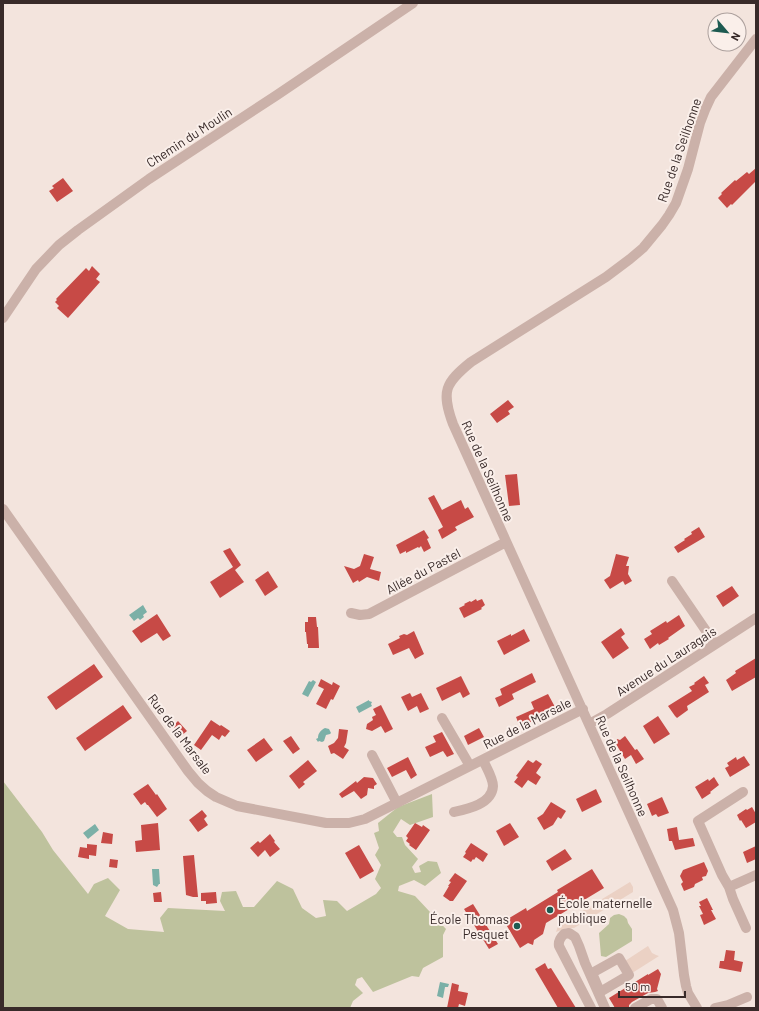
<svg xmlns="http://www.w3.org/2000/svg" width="759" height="1011" viewBox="0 0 759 1011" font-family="Barlow,sans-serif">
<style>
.green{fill:#bec29d}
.plaza{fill:#ebd1c4}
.water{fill:#7bb0a7}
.building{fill:#c74a46}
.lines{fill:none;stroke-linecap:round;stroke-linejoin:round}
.minor{stroke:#cbb1a9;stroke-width:10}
.poi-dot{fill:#1d5a51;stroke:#faefea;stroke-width:1.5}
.labels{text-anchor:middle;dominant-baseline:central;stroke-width:4;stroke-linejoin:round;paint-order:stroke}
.street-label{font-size:13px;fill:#382a29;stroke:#faefea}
.poi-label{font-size:13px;fill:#382a29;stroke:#faefea;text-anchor:start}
</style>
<rect width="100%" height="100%" fill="#f3e4dd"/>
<!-- green -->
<path class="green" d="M3 781 42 832 53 850 88 894 94 884 108 878 120 890 105 916 128 929 164 932 160 918 168 908 225 911 220 901 222 892 236 891 243 907H254L277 881 293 889 302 908 316 918 326 916 323 900 337 901 347 911 376 894 381 888 375 879 381 865 375 855 379 848 374 833 379 831 378 823 398 807 432 794 433 817 410 825 401 819 393 832 397 837H402L405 845 418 859 412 867 415 873 421 872 419 866 428 861 437 862 441 873 425 886 414 880 399 886 398 891 415 896 446 929 443 935V957L423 968 419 977 412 976 373 992 362 977 357 979 355 985 363 993 353 1001 350 1008H3Z
M619 914 624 916 627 919 628 923 632 929V941L606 957 601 956 599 933 609 924 610 918 614 915Z"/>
<!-- plaza -->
<path class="plaza" d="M630 882 633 887V892L574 928H567L556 932 558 926Z
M648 946 652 953 656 955 659 956 629 975 622 963Z"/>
<!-- water -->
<path class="water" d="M143 605 147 612 143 615 144 617 140 620 138 618 134 621 129 615Z
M313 680 316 682 308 697 302 694 309 681 311 682Z
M369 700V701L372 702 371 704 372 706 359 713 356 707Z
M325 728 329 729 331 733 330 734 326 735 324 741 322 742 319 741 318 742 316 739 318 738C318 733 321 730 325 728Z
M95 824 99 830 88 839 83 833Z
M152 869H159L160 884H159L157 887 153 885Z
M440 982 449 984 448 987H445L443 998 437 996Z"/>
<!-- building -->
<path class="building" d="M756 168V181L732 205 731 204 727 208 718 198 722 194 721 193 735 180 736 181 747 172 749 174Z
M63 178 73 191 57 202 49 191 54 188 52 186Z
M92 266 100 274 96 279 100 282 68 318 57 308 59 306 55 302 57 300 56 299 86 268 89 271Z
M508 400 514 407 508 411 510 414 497 423 490 414Z
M517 474 520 505 509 506 505 475Z
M434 495 442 510 461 500 465 509 468 507 474 517 455 527 457 530 442 539 438 530 443 527 428 498Z
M699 527 705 537 678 553 674 547 685 540 684 539 692 534 691 532Z
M424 530 429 538 427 539 431 548 424 552 421 546 419 548 418 547 406 553V551L400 554 396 545Z
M230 548 241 565 235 570 244 582 220 598 210 582 233 567 223 551Z
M364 554 374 557 370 569 381 572 379 581 367 577 359 582 358 580 353 583 344 566 354 569 360 566Z
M616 554 629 557 626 566H629L628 574 632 581 625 585 623 581 610 589 604 580 610 576Z
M268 571 278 587 265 596 255 580Z
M732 586 739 596 723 607 716 596Z
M476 599 477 601 482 599 485 605 481 608 482 609 464 618 459 608 465 605 464 604 470 601 471 602Z
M157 614 171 636 163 641 157 633 141 643 132 631Z
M679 615 685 626 668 638 669 639 659 645 658 643 650 649 644 639 652 634 650 631 666 621 667 623Z
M308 617H316L317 627H318L319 648H308V644H307L306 632H305V622H308Z
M621 628 625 634 621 637 629 648 613 659 601 642Z
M524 629 530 641 504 655 497 641 511 634V636Z
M414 631 424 654 415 659 409 648 393 655 388 644 400 638 399 636 404 634 407 635Z
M756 658V677L732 691 726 680 736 673 735 671Z
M94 664 103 677 56 710 47 697Z
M532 673 536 682 512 694 514 699 499 707 495 698 502 695 500 689Z
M461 676 470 694 463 698 460 692 442 701 436 688Z
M704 676 709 683 705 685 709 692 687 706 688 710 677 718 675 716 668 706 692 691 689 687 695 684 694 683Z
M321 679 332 685 333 682 340 686 333 700 331 699 326 709 316 704 324 689 318 686Z
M410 693 412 697 421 693 429 709 420 713 417 706 408 711 401 697Z
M548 694 555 707 536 717 534 718 535 720 520 727 516 717 534 709 531 702Z
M123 705 132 718 85 751 76 738Z
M381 705 393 729 385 733 381 726 372 731 366 729 367 724 373 720 372 717 376 715 373 709Z
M658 716 670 734 654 744 643 726Z
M211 720 220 726 221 725 230 731 225 737 222 735 219 740 212 735 201 750 194 745Z
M178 721 187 731 181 736 173 726Z
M479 728 484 737 468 745 464 736Z
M339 729 348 730 346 743 344 747 349 750 343 759 334 753 331 754 328 746 334 743 338 738Z
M442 732 454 754 447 757 443 751 430 757 425 747 436 742 433 736Z
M291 736 300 749 293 754 283 741Z
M625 736 635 750 637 749 644 759 636 764 631 755 625 759 616 744 617 739 620 740Z
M264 738 273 750 256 762 247 750Z
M744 756 750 765 730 777 725 768 729 766 727 763 736 757 737 760Z
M408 757 417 775 411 779 406 770 392 777 387 768Z
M308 760 317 771 303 782 305 784 299 789 289 776Z
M528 760 533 763 536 760 542 764 536 773 541 777 536 785 528 780 522 788 514 782 518 777 516 776Z
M364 777 373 778 377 784 374 786V789L368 788 367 795 361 799 354 791 342 798 339 794 356 781 357 783Z
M714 777 719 785 710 792 711 793 702 799 695 787 708 779 709 781Z
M148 784 156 795 157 794 167 809 157 817 148 805H147L145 802 141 805 133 794Z
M596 789 602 802 582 812 576 799Z
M662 797 669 813 658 817 656 814 652 816 647 804Z
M551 802 566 811 561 819 558 817 553 825 544 830 537 818 543 814Z
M752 807 756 814V822L746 828 741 820 740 821 737 815 746 809 747 810Z
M202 810 207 816 204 819 208 825 198 832 189 820Z
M158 823 160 850 136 852 135 841 142 840 141 825Z
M415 823 422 827 423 825 430 830 416 850 409 845 410 844 406 841 408 838 406 836Z
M510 823 519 837 504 846 496 831Z
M677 827 679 840 693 838 695 846 675 850 672 841H669L667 829Z
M103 832 113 834 112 844 101 843Z
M270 834 275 841 274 842 280 849 270 857 265 850 258 857 250 848 258 841 260 843Z
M471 843 488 854 483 862 476 857 474 860 473 859 471 862 463 857 466 853 465 852Z
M87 844 97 845 96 856 89 855V859L78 857 80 847 87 848Z
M359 845 374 871 360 879 345 853Z
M756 846V859L747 863 743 852Z
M565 849 572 859 552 871 546 861Z
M194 855 198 897H193L186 895 183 856Z
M110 859 118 860 117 868 109 867Z
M704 862 708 871 706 876 702 877 703 880 695 884 694 887 684 891 681 884 683 882 680 876 683 870Z
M592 869 604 888 546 923 543 934 534 940 533 945 528 943 520 948 504 921 526 908 527 911 558 892 557 890Z
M455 873 467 881 453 901H450L443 896 449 886H448L451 882 449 881Z
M161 892 162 902H154L153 893Z
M216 892 217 903 206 904V901H201V893Z
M707 898 713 910H711L716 919 704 925 700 915 703 914 699 906H701L699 902Z
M473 904 498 944 489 949 464 909Z
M726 950 735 951 734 960 743 962 741 972 719 968 720 961H724Z
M545 963 548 969 551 968 576 1008H558L535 969Z
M658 969 661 974 657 989 658 991 655 992 648 993 632 1002 629 1005V1008H615L609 998 648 974V975Z
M452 983 459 985 458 991 468 993 465 1006 459 1004 458 1008H447Z"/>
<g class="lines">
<!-- minor -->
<path class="minor" d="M3 318 36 269 59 245 78 230 149 179 277 95 413 3
M3 509 188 771 198 783 207 791 216 797 237 806 326 823H349L365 819 583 709
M672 581 715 644
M351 613 360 615 369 614 506 542
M442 718 470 766
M589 724 607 714 756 618
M372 755 397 803
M743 792 698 821 722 875 729 887 733 899 746 928
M454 812C468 809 492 804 493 786 493 778 486 767 483 760
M729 887 756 875
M619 958 629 975 600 992 592 973Z
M591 1008 559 946C558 941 560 938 564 934L569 933 575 937 579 946 585 963 605 1008
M635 1008 651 999H657L662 1008
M697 1008 688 993 686 986 684 975 679 933 673 910 453 424C441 391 445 383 471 362L606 277 630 259 643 248 662 225 669 215 676 203 688 169 700 123 705 110 711 97 756 39
M715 1008 728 1005 747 997"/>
</g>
<!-- markers -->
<g class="poi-dot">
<circle cx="550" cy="910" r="4"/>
<circle cx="517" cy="926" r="4"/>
</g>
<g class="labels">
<!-- street labels -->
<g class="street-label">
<text transform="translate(189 137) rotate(-33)">Chemin du Moulin</text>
<text transform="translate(679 150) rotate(-71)">Rue de la Seilhonne</text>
<text transform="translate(488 471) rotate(66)">Rue de la Seilhonne</text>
<text transform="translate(423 571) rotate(-28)">Allée du Pastel</text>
<text transform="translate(666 661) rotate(-33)">Avenue du Lauragais</text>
<text transform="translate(527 723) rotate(-27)">Rue de la Marsale</text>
<text transform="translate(180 734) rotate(53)">Rue de la Marsale</text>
<text transform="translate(622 766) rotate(66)">Rue de la Seilhonne</text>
</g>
<!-- poi labels -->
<g class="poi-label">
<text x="558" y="903">École maternelle<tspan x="558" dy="15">publique</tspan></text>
<text x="509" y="919" text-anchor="end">École Thomas<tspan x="509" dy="15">Pesquet</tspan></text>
</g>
</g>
<!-- border -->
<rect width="759" height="1011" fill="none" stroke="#382a29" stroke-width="8"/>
<!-- north arrow -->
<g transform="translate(727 32) rotate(118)"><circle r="19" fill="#faefea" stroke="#aca09d"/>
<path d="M0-3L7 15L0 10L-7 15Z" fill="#1d5a51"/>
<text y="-6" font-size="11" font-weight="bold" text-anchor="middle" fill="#382a29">N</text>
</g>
<!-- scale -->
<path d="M619 991v6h66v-6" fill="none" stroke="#382a29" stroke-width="2"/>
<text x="625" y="991" font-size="12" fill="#382a29" stroke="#faefea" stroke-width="3" paint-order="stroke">50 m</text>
</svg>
